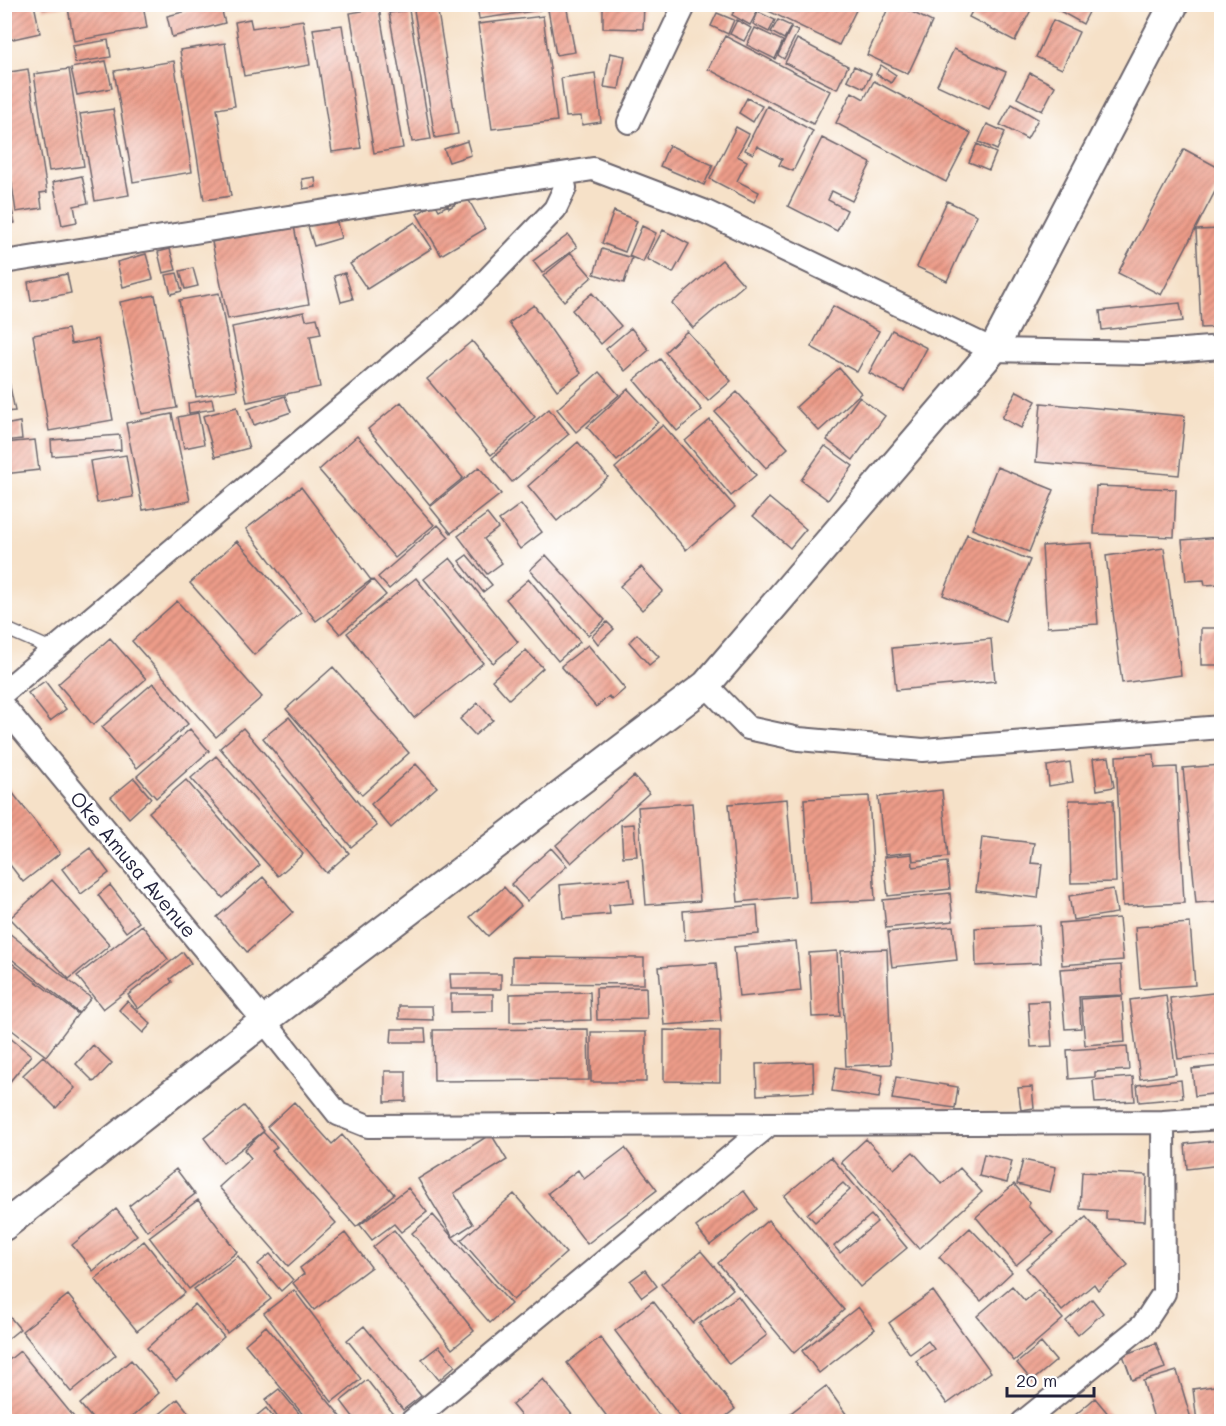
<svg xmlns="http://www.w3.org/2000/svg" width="1226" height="1426" viewBox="0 0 1226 1426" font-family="Mali,sans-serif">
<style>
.building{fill:url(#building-hatch);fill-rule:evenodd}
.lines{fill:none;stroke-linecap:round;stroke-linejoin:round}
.service-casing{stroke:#6c656c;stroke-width:15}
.minor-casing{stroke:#6c656c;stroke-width:26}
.tertiary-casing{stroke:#6c656c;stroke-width:32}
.service{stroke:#fff;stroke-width:12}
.minor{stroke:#fff;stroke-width:22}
.tertiary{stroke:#fff;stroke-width:28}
.labels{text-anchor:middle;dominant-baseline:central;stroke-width:6;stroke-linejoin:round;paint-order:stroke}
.street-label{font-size:20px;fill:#22223b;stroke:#fff}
</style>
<defs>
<pattern id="building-hatch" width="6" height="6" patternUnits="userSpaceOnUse" patternTransform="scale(1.5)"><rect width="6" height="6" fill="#ed9c89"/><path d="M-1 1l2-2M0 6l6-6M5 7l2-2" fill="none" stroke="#c07f71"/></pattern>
</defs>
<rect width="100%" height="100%" fill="#fff"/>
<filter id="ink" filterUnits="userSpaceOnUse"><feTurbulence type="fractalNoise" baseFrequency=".0167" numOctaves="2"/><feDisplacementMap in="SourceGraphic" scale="12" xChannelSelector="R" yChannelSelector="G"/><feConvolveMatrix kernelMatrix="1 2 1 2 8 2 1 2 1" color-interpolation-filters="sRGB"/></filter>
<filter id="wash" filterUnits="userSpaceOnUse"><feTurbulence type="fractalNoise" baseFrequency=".008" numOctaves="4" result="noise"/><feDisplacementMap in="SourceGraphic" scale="24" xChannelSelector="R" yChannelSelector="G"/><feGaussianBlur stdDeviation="1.35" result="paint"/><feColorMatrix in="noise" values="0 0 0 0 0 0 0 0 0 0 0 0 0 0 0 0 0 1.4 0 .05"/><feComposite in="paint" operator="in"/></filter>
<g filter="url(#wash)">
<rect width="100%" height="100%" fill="#f6e1c8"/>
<g id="blocks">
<!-- building -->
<path class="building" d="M4 4H34L40 33 4 41Z
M42 4H65V6L43 9Z
M88 4H143L147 28 74 41 68 8Z
M215 4H220L225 23 172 37 167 16Z
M477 4H539L540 10 479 19Z
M547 4H566L575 52 556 55Z
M603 4H644L643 29 603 28Z
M738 4H742L757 12 750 25 732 15Z
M754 4H855L858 6 839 45Z
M890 4H896L932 22 908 74 867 55Z
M976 4H1034L1015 41 969 17Z
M1061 4H1093L1083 24 1058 10Z
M437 6 458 134 435 138 414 10Z
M379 8 403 148 374 153 350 13Z
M409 10 431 139 412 142 389 13Z
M758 12 775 20 769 32 753 24Z
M717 13 734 20 728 34 711 26Z
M543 16 557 121 492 129 478 24Z
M250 19 252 28 303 20 310 65 244 76 235 22Z
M737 20 751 28 744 41 730 34Z
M778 20 791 26 784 39 771 32Z
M1053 20 1079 32 1062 69 1036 57Z
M342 25 361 148 332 152 313 29Z
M755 28 783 41 775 59 747 45Z
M791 28 798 31 784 59 778 55Z
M725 36 830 91 813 124 708 69Z
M797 39 848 66 837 89 785 63Z
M108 40 111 57 75 63 72 46Z
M225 43 235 106 217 109 231 196 204 200 180 50Z
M954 49 1006 72 989 109 937 85Z
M610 53 625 56 619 89 604 87Z
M106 61 112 88 77 95 71 68Z
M174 61 192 172 133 182 114 71Z
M881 65 896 75 891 83 876 74Z
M854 66 871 74 864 88 847 80Z
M28 69 47 192 40 193 42 208 16 212 4 131V73Z
M69 69 84 166 49 171 34 74Z
M595 73 601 122 582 125 581 116 566 117 561 78Z
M1030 73 1055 86 1042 111 1017 98Z
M874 81 971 133 946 182 836 123 852 92 864 99Z
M747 98 762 106 753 122 739 113Z
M1012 104 1038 119 1027 139 1000 125Z
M767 106 813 131 793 171 779 165 782 159 757 146 753 154 745 150Z
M113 109 129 195 95 201 80 114Z
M987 124 1005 132 997 150 979 142Z
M736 127 749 134 737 156 747 161 737 181 759 192 754 202 710 179Z
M822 138 871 163 852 201 832 191 828 200 847 210 837 231 788 206Z
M467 141 471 155 449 162 444 149Z
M977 144 996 153 989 170 969 162Z
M669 145 713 165 704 185 660 166Z
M1184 149 1221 169V180L1161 295 1118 273Z
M82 176 88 203 74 206 77 222 62 225 53 182Z
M315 177 316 187 303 189 302 179Z
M467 197 485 229 441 255 417 214 435 203 439 210 448 205 449 208Z
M947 201 977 215 947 281 917 267Z
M11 206 15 223 4 226V208Z
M614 211 637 221 625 252 602 243Z
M335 215 341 238 314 246 307 223Z
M415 222 432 248 367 289 350 264Z
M294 226 309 304 228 319 212 242Z
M642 226 656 233 643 262 629 256Z
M1221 229V327L1201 328 1196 230Z
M663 230 689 244 673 273 647 259Z
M568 235 577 247 542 273 533 261Z
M170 249 176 270 163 273 158 252Z
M602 249 632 258 624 283 594 274Z
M571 253 592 277 564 301 543 276Z
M146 254 153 279 123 287 117 262Z
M722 260 744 285 693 328 672 303Z
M193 268 198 286 185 289 180 271Z
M177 273 182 291 171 294 166 275Z
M345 273 353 299 341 302 334 276Z
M67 274 71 293 31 301 28 282Z
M219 293 237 390 196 397 179 300Z
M592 293 621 326 601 344 572 310Z
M155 295 177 408 142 414 120 302Z
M1180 303 1183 321 1102 330 1100 311Z
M534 305 581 373 557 390 509 323Z
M833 306 879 331 857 372 811 347Z
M304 312 306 320 317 318 321 334 310 336 320 387 247 402 232 327Z
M631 328 649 350 625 371 606 349Z
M68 329 71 344 98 339 113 420 49 431 33 335Z
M892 330 927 348 904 391 869 373Z
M687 331 731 381 708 401 665 352Z
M472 341 535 417 491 455 427 379Z
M4 357 15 411 4 412Z
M660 359 702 410 677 431 634 380Z
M839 368 861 393 819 431 796 407Z
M599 372 619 395 576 432 557 409Z
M628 389 658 422 617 461 587 427Z
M1017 391 1036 401 1021 428 1002 418Z
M737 392 788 448 766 468 715 412Z
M285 396 291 412 254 425 248 409Z
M859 397 885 416 853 460 827 440Z
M212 399 214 409 189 413 188 403Z
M401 402 463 478 430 505 368 429Z
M1041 403 1185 416 1179 475 1036 462Z
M237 407 249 448 215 457 203 416Z
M549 409 569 434 512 482 492 458Z
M198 413 204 444 184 448 178 417Z
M172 414 190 501 143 510 126 423Z
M710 420 756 475 731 496 685 441Z
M20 422 22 439 4 441V425Z
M663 425 735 507 686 550 615 468Z
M120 435 121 450 52 456 51 440Z
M357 436 434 525 395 558 319 470Z
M35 440 39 470 4 474V443Z
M578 442 608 477 557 521 528 486Z
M825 446 853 466 828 500 801 480Z
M126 455 133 497 97 503 90 461Z
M479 467 501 494 451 533 430 507Z
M997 467 1054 490 1029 552 972 529Z
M1096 486 1176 489 1174 537 1094 534Z
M301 487 371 580 316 621 246 529Z
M769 498 806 529 790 548 753 516Z
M521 504 542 532 520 549 499 520Z
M487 514 498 528 484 539 502 563 487 574 458 536Z
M438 525 449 537 389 589 378 577Z
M967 534 1030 560 1005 621 943 595Z
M1221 537V584L1205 585 1204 580 1186 581 1182 540Z
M237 541 301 613 254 655 190 583Z
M1092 543 1098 624 1047 627 1042 546Z
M1164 548 1181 675 1122 683 1106 556Z
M467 555 492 585 483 592 459 561Z
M546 555 605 620 588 635 530 570Z
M450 558 518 642 493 663 424 579Z
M641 567 663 591 642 610 620 586Z
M416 578 483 663 414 718 347 633Z
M529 579 580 642 558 661 506 599Z
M373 580 386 595 340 634 328 620Z
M177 601 262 697 216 737 132 641Z
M607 622 614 629 598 644 592 636Z
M1201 628H1221V665H1201Z
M637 634 659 657 649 665 629 642Z
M110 638 146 679 93 725 58 684Z
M991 639 995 681 896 690 892 648Z
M588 645 625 689 612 700 609 696 596 707 561 666Z
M526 650 543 668 509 699 492 680Z
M333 667 409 753 362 795 286 709Z
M45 681 66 709 50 721 28 693Z
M153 683 188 724 137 768 102 727Z
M478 703 493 720 475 735 460 719Z
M289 717 377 826 351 847 263 738Z
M243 728 349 853 326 873 220 748Z
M190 729 209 751 156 798 137 776Z
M1154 754 1155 768 1177 767 1184 903 1123 906 1116 756Z
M216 756 303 854 278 876 191 778Z
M1109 757 1114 787 1097 790 1093 759Z
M1070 762 1073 782 1049 786 1047 766Z
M416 764 437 787 391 828 371 804Z
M1221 765V901L1196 903 1183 768Z
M634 776 649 793 571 863 556 845Z
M134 778 151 798 129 818 111 797Z
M186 780 260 865 223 898 149 812Z
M4 782 60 853 23 882 4 857Z
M942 790 948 857 913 861 912 852 885 855 878 797Z
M869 796 875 900 810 903 804 799Z
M787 799 795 897 738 902 729 804Z
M1069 800H1113L1116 882 1071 883Z
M692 803 700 901 646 905 638 807Z
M634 824 637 856 623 857 621 825Z
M982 837 1034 843 1031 863 1042 864 1038 898 976 891Z
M90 848 109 873 81 894 62 869Z
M551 848 567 866 527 901 511 884Z
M912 854 913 867 947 862 950 889 888 896 884 857Z
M263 877 293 912 247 952 217 917Z
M630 879 633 903 609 905 610 914 563 918 560 885Z
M52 880 110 945 69 979 10 918Z
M110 885 139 922 126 932 98 895Z
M504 887 521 906 488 936 470 917Z
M1113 889 1117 913 1073 920 1069 896Z
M950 893 953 921 886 928 883 900Z
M757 905 759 934 685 940 683 911Z
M1119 918 1123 960 1062 965 1059 923Z
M1190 923 1195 985 1140 989 1135 927Z
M142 925 168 959 103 1009 77 976Z
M1039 925 1041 963 976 966 975 928Z
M953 926 957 960 892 967 888 932Z
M4 929 91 998 79 1013 4 953Z
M796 941 801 991 739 997 734 947Z
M887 949 891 1064 846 1066 841 951Z
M837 951 840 1016 812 1017 809 953Z
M183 952 191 963 170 979 172 982 138 1009 128 995Z
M4 957 78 1014 46 1056 4 1024Z
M512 957 644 958V984L512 983Z
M716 963 721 1021 664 1025 659 967Z
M1121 965 1123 995 1079 997 1081 1028 1065 1029 1060 969Z
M450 974H501V989H451Z
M646 987 647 1019 597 1020 596 988Z
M590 992 591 1020 510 1022V994Z
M1221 992V1054L1178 1059 1170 998Z
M451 994H493V1011L451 1012Z
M1166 995 1176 1074 1140 1079 1130 1000Z
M1122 996 1125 1042 1085 1045 1081 999Z
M127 1001 151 1024 143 1033 119 1010Z
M1049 1001 1052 1046 1031 1047 1028 1002Z
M399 1006H432L433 1020 399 1019Z
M392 1029H425L426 1042H391Z
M588 1029 589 1080 434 1081 433 1030Z
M664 1030 720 1031V1082L664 1081Z
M591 1032H646V1082H591Z
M4 1033 31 1055 4 1089Z
M93 1045 112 1063 94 1082 76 1064Z
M1127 1046 1129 1070 1095 1072V1077L1069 1079 1067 1050Z
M43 1056 75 1088 56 1108 23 1075Z
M813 1062 814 1092 757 1095 756 1064Z
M1221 1066V1093L1195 1096 1192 1069Z
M836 1067 883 1075 879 1098 832 1091Z
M385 1071H406V1101L385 1102Z
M896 1077 958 1087 955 1108 892 1099Z
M1133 1077 1135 1101 1095 1103 1093 1080Z
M1181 1080 1183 1098 1139 1102 1137 1085Z
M1032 1087 1034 1108 1021 1110 1018 1088Z
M294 1102 332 1144 342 1135 394 1194 356 1227 267 1127Z
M244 1106 264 1131 223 1163 204 1138Z
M263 1132 277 1147 272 1151 336 1223 288 1266 219 1187 251 1158 244 1150Z
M491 1134 507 1160 454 1193 473 1224 453 1237 418 1179Z
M866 1139 894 1169 913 1152 942 1184 960 1168 982 1192 919 1249 841 1162Z
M1221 1140V1165L1187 1169 1185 1144Z
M625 1148 657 1190 587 1244 548 1193 578 1170 584 1179Z
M984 1154 1012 1161 1007 1183 979 1176Z
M831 1157 907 1248 860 1287 784 1196ZM843 1183 850 1190 815 1222 807 1214ZM871 1215 877 1222 840 1253 834 1246Z
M1023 1160 1056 1167 1050 1192 1017 1184Z
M176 1169 195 1194 147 1231 129 1206Z
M1082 1172 1147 1175 1145 1221 1106 1219V1211L1080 1209Z
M1014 1184 1030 1203 1028 1206 1053 1234 1016 1265 976 1217Z
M408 1188 427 1212 401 1232 394 1224 372 1240 360 1225Z
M744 1191 757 1209 710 1245 696 1227Z
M514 1194 566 1253 513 1300 461 1240Z
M198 1200 237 1252 189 1289 149 1237Z
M116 1209 137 1235 93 1271 72 1245Z
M433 1215 511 1304 490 1323 412 1233Z
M1086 1217 1128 1265 1098 1290 1094 1284 1062 1311 1026 1268Z
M768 1220 844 1310 794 1353 718 1263Z
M970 1228 1012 1272 981 1301 939 1257Z
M394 1230 474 1331 452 1349 373 1247Z
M345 1233 371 1267 314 1310 293 1283 304 1274 300 1268Z
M144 1241 185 1293 137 1331 95 1279Z
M701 1251 733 1289 693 1323 661 1284Z
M270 1254 293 1280 281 1291 258 1264Z
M238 1256 271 1299 227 1333 194 1289Z
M645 1270 657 1286 642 1297 630 1281Z
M1012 1286 1025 1301 1038 1290 1063 1319 1014 1361 977 1316Z
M294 1290 361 1379 332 1402 264 1313Z
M933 1291 991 1372 947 1404 916 1361 934 1349 928 1341 910 1354 889 1323Z
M68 1295 116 1355 71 1392 22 1331Z
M738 1296 767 1335 729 1364 699 1324Z
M1092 1299 1103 1313 1078 1335 1066 1321Z
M653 1301 735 1409 719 1422H684L615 1331Z
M195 1304 224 1337 176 1380 147 1348Z
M858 1307 875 1329 819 1373 802 1351Z
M4 1310 20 1329 4 1342Z
M1219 1314H1221V1338H1220Z
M266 1326 343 1419 340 1422H309L245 1344Z
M364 1326 421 1396 403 1410 347 1340Z
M600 1337 664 1422H611L567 1363Z
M1041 1343 1056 1361 1032 1381 1017 1363Z
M1156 1343 1165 1368 1132 1380 1123 1355Z
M439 1346 455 1366 439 1380 422 1359Z
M20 1351 78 1422H13L4 1411V1364Z
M131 1360 159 1393 126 1422H95L80 1404Z
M1177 1371 1192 1422H1155L1143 1381Z
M543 1379 578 1422H526L512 1405Z
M367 1380 395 1416 388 1422H357L341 1401Z
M1221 1385V1422H1197L1193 1389Z
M826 1386 849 1418 845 1422H785L783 1419Z
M279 1389 306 1422H281L265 1400Z
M1095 1398 1115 1422H1067Z
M178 1399 196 1422H150Z
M266 1408 277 1422H249Z"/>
</g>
</g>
<g filter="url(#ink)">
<use href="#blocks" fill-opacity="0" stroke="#6c656c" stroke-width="1.5"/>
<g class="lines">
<!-- service casing -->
<g class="service-casing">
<path id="service" d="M4 628 54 650"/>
</g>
<!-- minor casing -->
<g class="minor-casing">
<path id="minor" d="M629 122 685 4
M4 262 593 169 706 212 993 350 1145 353 1222 347
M706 685 748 728 799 739 923 750 1222 727
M4 692 463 305 555 209 565 188 562 175
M4 707 264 1021 338 1114 368 1126 1163 1122 1222 1118
M411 1422 770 1124
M1023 1422 1143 1325 1164 1293 1163 1122"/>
</g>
<!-- tertiary casing -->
<g class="tertiary-casing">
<path id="tertiary" d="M4 1226 264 1021 706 685 993 350 1174 4"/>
</g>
<!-- service -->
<use href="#service" class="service"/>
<!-- minor -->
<use href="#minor" class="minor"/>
<!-- tertiary -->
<use href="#tertiary" class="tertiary"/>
</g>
</g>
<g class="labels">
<!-- street labels -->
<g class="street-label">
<text transform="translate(134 864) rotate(50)">Oke Amusa Avenue</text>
</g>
</g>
<!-- margin -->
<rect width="1226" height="1426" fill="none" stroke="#fff" stroke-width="24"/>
<!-- scale -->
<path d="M1007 1387v9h87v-9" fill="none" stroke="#22223b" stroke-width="3"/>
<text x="1016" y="1387" font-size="18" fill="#22223b" stroke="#ffffff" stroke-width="4.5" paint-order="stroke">20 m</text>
</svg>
